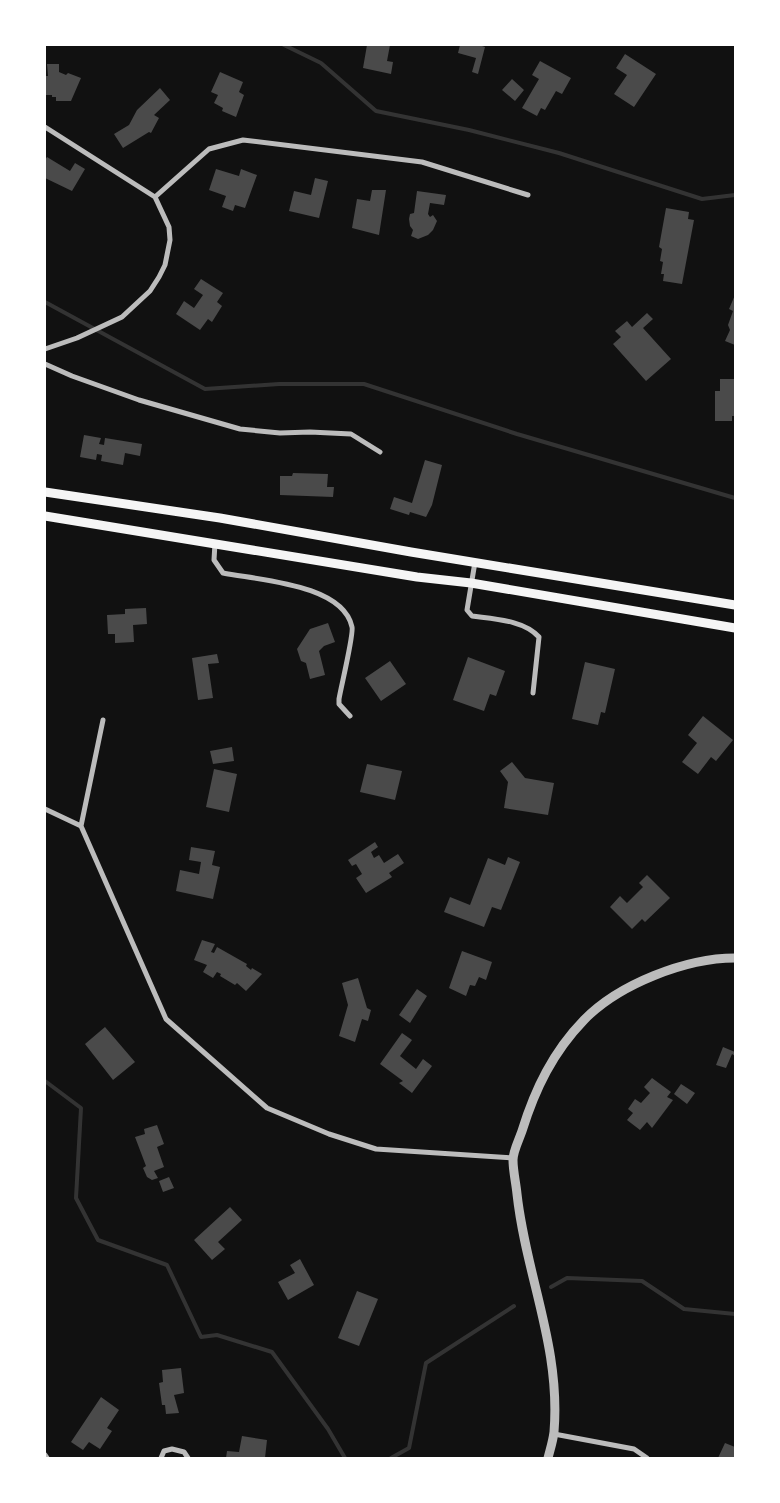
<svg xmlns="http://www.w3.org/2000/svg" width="780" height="1503" viewBox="0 0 780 1503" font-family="Figtree,sans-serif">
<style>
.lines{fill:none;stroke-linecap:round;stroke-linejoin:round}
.stream{stroke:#333;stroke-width:4}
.building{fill:#4a4a4a}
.minor{stroke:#bcbcbc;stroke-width:5}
.tertiary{stroke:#bcbcbc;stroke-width:9}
.secondary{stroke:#f5f5f5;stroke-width:9}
</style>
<rect width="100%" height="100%" fill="#111"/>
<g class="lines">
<!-- stream -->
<path class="stream" d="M284 45 321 63 376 111 469 130 559 153 702 199 735 195
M45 302 205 389 279 384H364L517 434 735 498
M45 1081 81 1108 76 1198 98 1240 167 1265 201 1337 217 1335 272 1352 328 1429 345 1458
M551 1287 567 1278 642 1281 684 1309 735 1314
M391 1458 409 1448 426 1363 514 1306"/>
</g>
<!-- building -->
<path class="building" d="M367 45H390L387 61 393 62 391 74 363 68Z
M460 45H479L485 47 478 74 472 72 476 58 458 53Z
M625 54 656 74 634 107 614 94 627 75 616 68Z
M540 61 571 78 562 94 556 91 545 110 541 108 537 116 522 108 539 79 532 75Z
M47 64H59V72L66 75 68 73 81 78 71 101H56V97H52V95H46L45 76H48Z
M220 72 243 82 239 92 244 95 236 117 222 111 223 108 214 103 218 95 211 92Z
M512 79 524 90 515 101 502 90Z
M160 88 170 100 154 115 159 118 151 133 149 132 123 148 114 134 129 125 137 110Z
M47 157 70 171 75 163 85 169 72 191 45 178V160Z
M216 169 239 176 241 169 257 175 245 208 235 205 233 211 222 207 226 196 209 190Z
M315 178 328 181 319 218 289 211 294 191 311 195Z
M372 190H386L379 235 352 228 357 199 370 201Z
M417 191 446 195 444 205 430 203 428 214 430 217 433 215 437 221 433 230 428 235 418 239 411 236 413 230 410 226 409 219 410 214 414 213Z
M666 208 689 212 688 219 694 220 682 284 663 281 664 274H661L663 262 660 261 662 249 659 247Z
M201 279 223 293 217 302 222 306 212 322 208 319 200 330 176 314 184 301 194 308 203 295 194 289Z
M735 295V345L725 341 730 330 728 325 733 311 729 309Z
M647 313 653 319 643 328 671 359 646 381 613 344 621 337 615 331 627 321 632 327Z
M720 379H735V416H732V421H715V391H720Z
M84 435 101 438 99 444 104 445 105 438 142 444 140 456 125 453 123 465 101 461 102 455 97 454 96 460 80 457Z
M425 460 442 465 432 505 426 517 410 512 409 515 390 509 394 497 412 503Z
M293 473 328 474 327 487H334L333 497 280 495V476H292Z
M146 608 147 624 133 625 134 642 115 643V634H108L107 615 125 614V609Z
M328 623 335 642 324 646 319 651 325 675 310 679 306 663 301 661 297 649 310 629Z
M217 654 219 663 208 664 213 698 198 700 192 658Z
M468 657 505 671 496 696 490 694 484 711 453 700Z
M390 661 406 684 381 701 365 678Z
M585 662 615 669 605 713 601 712 598 725 572 719Z
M703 716 733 740 716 761 711 757 698 774 682 762 697 743 688 735Z
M232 747 234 761 213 764 210 751Z
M512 762 525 778 554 783 548 815 504 808 508 782 500 771Z
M367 764 402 771 395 800 360 792Z
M214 769 237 774 229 812 206 807Z
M375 842 378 847 371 852 374 858 379 855 384 863 398 854 404 863 389 873 392 877 366 893 356 878 362 874 356 864 352 866 348 860Z
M191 847 215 851 212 865 220 867 213 899 176 891 180 870 199 874 201 862 189 860Z
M508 857 520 862 501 910 492 907 484 927 444 912 450 897 470 905 488 858 505 865Z
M647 875 670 898 645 922 642 919 632 929 610 907 620 896 627 903 643 887 639 883Z
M202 940 215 944 211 952 214 953 217 947 247 964 246 966 251 970 252 968 262 974 246 991 237 983 235 985 220 976 221 974 217 972 213 978 203 972 207 965 194 960Z
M462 951 492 962 486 980 479 977 475 986 470 985 466 996 449 988Z
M358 978 367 1008 371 1010 368 1021 362 1019 355 1042 339 1036 348 1005 342 983Z
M417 989 427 996 410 1023 399 1015Z
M105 1027 135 1062 113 1080 85 1044Z
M402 1033 412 1040 400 1056 416 1069 423 1059 432 1066 412 1093 399 1083 403 1081 380 1064Z
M723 1047 735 1052V1056L732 1054 726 1068 716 1065Z
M652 1078 671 1092 667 1097 673 1100 652 1128 647 1122 640 1130 627 1120 633 1113 628 1109 635 1099 641 1103 650 1093 644 1087Z
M681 1084 695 1093 687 1104 674 1094Z
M157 1125 164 1144 157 1147 164 1167 154 1171 158 1178 152 1180 147 1177 143 1168 146 1166 135 1137 145 1134 144 1129Z
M169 1177 174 1188 163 1192 159 1181Z
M230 1207 242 1220 218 1242 225 1249 212 1260 194 1240Z
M300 1259 314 1285 288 1300 278 1282 295 1273 290 1265Z
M357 1291 378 1299 359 1346 338 1338Z
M181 1368 184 1393 174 1395 179 1413 166 1414 165 1405H162L159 1383 163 1382 162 1370Z
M101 1397 119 1410 107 1428 112 1431 100 1449 89 1442 83 1450 71 1442Z
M242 1436 267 1440 265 1458H226L227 1451 239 1452Z
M725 1443 735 1447V1458H718Z"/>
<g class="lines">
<!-- minor -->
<path class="minor" d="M45 127 155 197 169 227 170 240 165 265 159 277 150 291 122 317 77 338 45 349
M155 197 209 149 243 140 422 162 528 195
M45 364 72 376 139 400 240 429 280 433 310 432 351 434 380 452
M215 543 214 560 223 573C258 580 343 584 352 627 354 634 341 687 339 699V704L350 716
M475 562 467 610 472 616C494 619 524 620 539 637L533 693
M45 809 81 826 166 1019 267 1108 329 1134 376 1149 513 1158
M81 826 103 720
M554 1434 634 1449 647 1458
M45 1455 47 1458
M161 1458 164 1451 172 1449 184 1452 188 1458"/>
<!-- tertiary -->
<path class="tertiary" d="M548 1458C550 1450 553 1441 554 1432 561 1347 526 1276 517 1194 516 1183 513 1171 513 1160 513 1151 519 1140 522 1131 535 1089 553 1052 584 1020 619 984 686 958 735 958"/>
<!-- secondary -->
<path class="secondary" d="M45 492 220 518 411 552 735 605
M45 516 417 577 471 583 735 628"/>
</g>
<!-- border -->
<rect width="780" height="1503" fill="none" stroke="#ffffff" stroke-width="92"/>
</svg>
